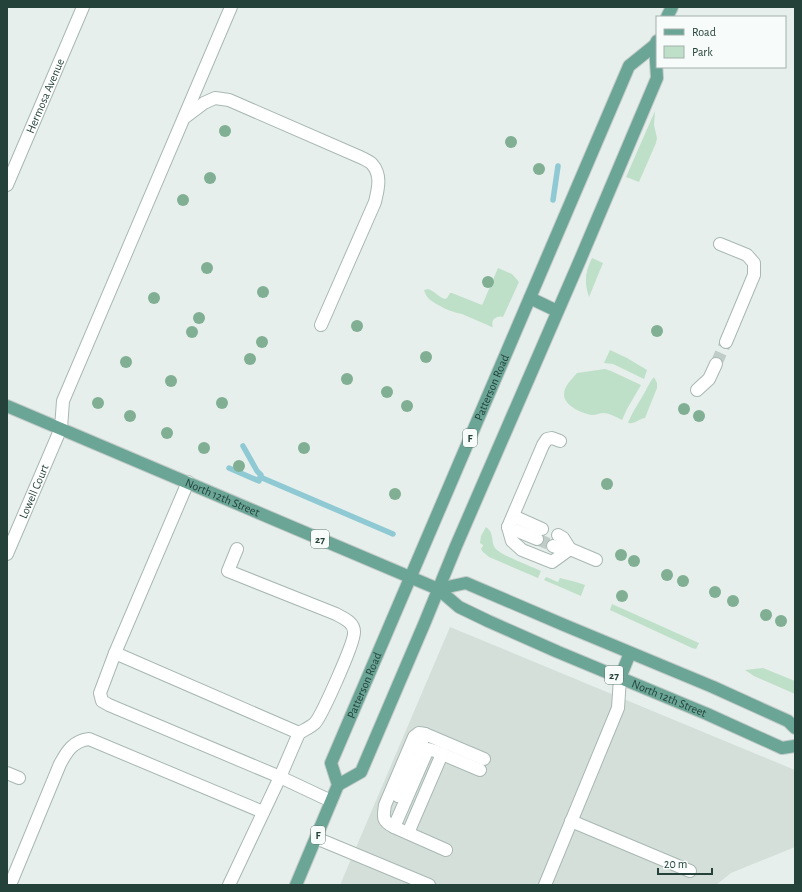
<svg xmlns="http://www.w3.org/2000/svg" width="802" height="892" viewBox="0 0 802 892" font-family="'Alegreya Sans',sans-serif">
<style>
.built{fill:#d4dfda}
.green{fill:#bfe0c8}
.lines{fill:none;stroke-linecap:round;stroke-linejoin:round}
.stream{stroke:#8ec9d4;stroke-width:5.5}
.minor-tunnel{stroke:#bfccc8;stroke-width:12;stroke-dasharray:12 6;stroke-linecap:butt}
.minor-casing{stroke:#a8b8b2;stroke-width:14}
.major-casing{stroke:#c2cac8;stroke-width:14}
.minor{stroke:#fff;stroke-width:12}
.major{stroke:#6aa596;stroke-width:12}
.tree{fill:#80af93}
.labels{text-anchor:middle;dominant-baseline:central;stroke-width:3;stroke-linejoin:round;paint-order:stroke}
.shield{fill:#f7fbf9;stroke:#637a73;stroke-width:1}
.shield-label{font-size:11px;font-weight:bold;fill:#24423a}
.street-label{font-size:12px;fill:#24423a;stroke:#f7fbf9}
</style>
<rect width="100%" height="100%" fill="#e6efeb"/>
<!-- built -->
<path class="built" d="M450 627 795 770V847L731 873 716 885H340Z"/>
<!-- green -->
<path class="green" d="M655 111 654 125 657 138 656 143 639 182 626 177Z
M592 258 603 263 589 297C584 282 585 272 592 258Z
M498 268 512 274 519 282 503 317C497 315 490 320 493 327H492L462 314C453 313 436 305 429 299 426 296 425 293 424 290L428 289C435 291 438 297 445 299L447 298 450 293H452L482 305 483 303Z
M610 350 627 358 647 370 644 379 613 364 604 363Z
M605 369 611 371 641 385 627 409 622 420C616 417 611 414 604 413 600 413 596 415 592 415 582 414 563 405 564 394 564 386 572 379 577 373Z
M654 377 657 383V388L645 418C638 419 636 424 628 423 633 410 641 400 647 388 649 384 651 380 654 377Z
M486 527C495 533 490 542 496 549 501 555 532 567 541 571L538 578 489 557 483 552 481 549 483 546V545L480 543 481 536Z
M546 577 558 582 560 578 576 582 585 585 581 596 544 580Z
M612 604 699 643 696 649 692 648 610 610Z
M763 668 795 681V694L754 676 745 670Z"/>
<g class="lines">
<!-- stream -->
<path class="stream" d="M553 200 558 166
M243 446 257 471 261 475 260 477 393 534
M229 468 259 481 260 477"/>
<!-- minor-tunnel -->
<path class="minor-tunnel" d="M716 364 726 342
M537 539 553 546"/>
<!-- minor casing -->
<g class="minor-casing">
<g id="minor">
<path d="M184 118 204 103 215 98 229 100 360 157C364 159 369 161 372 164 382 175 378 189 375 202L321 325"/>
<path id="s1" d="M7 185 83 7"/>
<path d="M720 244 747 255 754 263V275L726 342"/>
<path d="M697 390 709 379 716 364"/>
<path d="M560 441 552 438 547 439 543 445 508 527 512 541 522 550 552 562 570 549"/>
<path d="M513 516 542 529"/>
<path d="M508 527 537 539"/>
<path d="M558 535 563 538 570 549"/>
<path d="M553 546 559 548 570 549 596 560"/>
<path d="M237 549 228 571 336 614C343 618 354 622 354 632 355 642 322 715 315 723 311 727 304 730 299 733"/>
<path id="s2" d="M7 554 61 428 63 401 231 7"/>
<path d="M115 653 188 482"/>
<path d="M7 773 19 778"/>
<path d="M398 796 425 734"/>
<path d="M571 821 690 871"/>
<path d="M394 827 428 749 435 751 480 770"/>
<path d="M408 833 442 754"/>
<path d="M316 838 429 885"/>
<path d="M446 850 394 827C382 821 383 817 385 805L414 737 419 733 425 734 484 759"/>
<path d="M10 885 60 764C67 751 73 741 89 739L263 812"/>
<path d="M229 885 280 777 299 733 115 653 100 693 102 701 109 705 280 777 331 801"/>
<path d="M545 885 618 708 620 678"/>
</g>
</g>
<!-- major casing -->
<g class="major-casing">
<g id="major">
<path d="M667 17 672 7"/>
<path d="M530 298 557 311"/>
<path id="s3" d="M7 406 438 589 459 607 488 621 558 652 707 714 782 748 795 746"/>
<path d="M438 589 466 583 564 625 713 687 788 721 795 728"/>
<path d="M620 678 630 653"/>
<path d="M338 785 361 772 425 622 456 546 580 260 657 78 655 45 657 41"/>
<path id="s4" d="M296 885 338 785 331 763 629 66 655 45"/>
</g>
</g>
<!-- minor -->
<use href="#minor" class="minor"/>
<!-- major -->
<use href="#major" class="major"/>
</g>
<!-- trees -->
<g class="tree">
<circle cx="225" cy="131" r="6"/>
<circle cx="511" cy="142" r="6"/>
<circle cx="539" cy="169" r="6"/>
<circle cx="210" cy="178" r="6"/>
<circle cx="183" cy="200" r="6"/>
<circle cx="207" cy="268" r="6"/>
<circle cx="488" cy="282" r="6"/>
<circle cx="263" cy="292" r="6"/>
<circle cx="154" cy="298" r="6"/>
<circle cx="199" cy="318" r="6"/>
<circle cx="357" cy="326" r="6"/>
<circle cx="657" cy="331" r="6"/>
<circle cx="192" cy="332" r="6"/>
<circle cx="262" cy="342" r="6"/>
<circle cx="426" cy="357" r="6"/>
<circle cx="250" cy="359" r="6"/>
<circle cx="126" cy="362" r="6"/>
<circle cx="347" cy="379" r="6"/>
<circle cx="171" cy="381" r="6"/>
<circle cx="387" cy="392" r="6"/>
<circle cx="98" cy="403" r="6"/>
<circle cx="222" cy="403" r="6"/>
<circle cx="407" cy="406" r="6"/>
<circle cx="684" cy="409" r="6"/>
<circle cx="130" cy="416" r="6"/>
<circle cx="699" cy="416" r="6"/>
<circle cx="167" cy="433" r="6"/>
<circle cx="204" cy="448" r="6"/>
<circle cx="304" cy="448" r="6"/>
<circle cx="239" cy="466" r="6"/>
<circle cx="607" cy="484" r="6"/>
<circle cx="395" cy="494" r="6"/>
<circle cx="621" cy="555" r="6"/>
<circle cx="634" cy="561" r="6"/>
<circle cx="667" cy="575" r="6"/>
<circle cx="683" cy="581" r="6"/>
<circle cx="715" cy="592" r="6"/>
<circle cx="622" cy="596" r="6"/>
<circle cx="733" cy="601" r="6"/>
<circle cx="766" cy="615" r="6"/>
<circle cx="781" cy="621" r="6"/>
</g>
<g class="labels">
<!-- shield labels -->
<g class="shield">
<rect x="463" y="429" width="14" height="18" rx="3"/>
<rect x="311" y="530" width="18" height="18" rx="3"/>
<rect x="605" y="666" width="18" height="18" rx="3"/>
<rect x="311" y="826" width="14" height="18" rx="3"/>
</g>
<g class="shield-label">
<text x="470" y="438">F</text>
<text x="320" y="539">27</text>
<text x="614" y="675">27</text>
<text x="318" y="835">F</text>
</g>
<!-- street labels -->
<g class="street-label">
<text stroke="none"><textPath href="#s1" startOffset="97">Hermosa Avenue</textPath></text>
<text stroke="none"><textPath href="#s4" startOffset="540">Patterson Road</textPath></text>
<text stroke="none"><textPath href="#s2" startOffset="68">Lowell Court</textPath></text>
<text stroke="none"><textPath href="#s3" startOffset="234">North 12th Street</textPath></text>
<text stroke="none"><textPath href="#s4" startOffset="216">Patterson Road</textPath></text>
<text stroke="none"><textPath href="#s3" startOffset="725">North 12th Street</textPath></text>
</g>
</g>
<!-- border -->
<rect width="802" height="892" fill="none" stroke="#24423a" stroke-width="16"/>
<!-- legend -->
<rect x="656" y="16" width="130" height="52" fill="#f7fbf9" stroke="#a3b1ad"/>
<rect x="664" y="29" width="20" height="6" fill="#6aa596" stroke="#a3b1ad"/>
<text x="692" y="36" font-size="12" fill="#24423a">Road</text>
<rect x="664" y="46" width="20" height="12" fill="#bfe0c8" stroke="#a3b1ad"/>
<text x="692" y="56" font-size="12" fill="#24423a">Park</text>
<!-- scale -->
<path d="M658 868v6h54v-6" fill="none" stroke="#24423a" stroke-width="2"/>
<text x="664" y="868" font-size="12" fill="#24423a" stroke="#f7fbf9" stroke-width="3" paint-order="stroke">20 m</text>
</svg>
